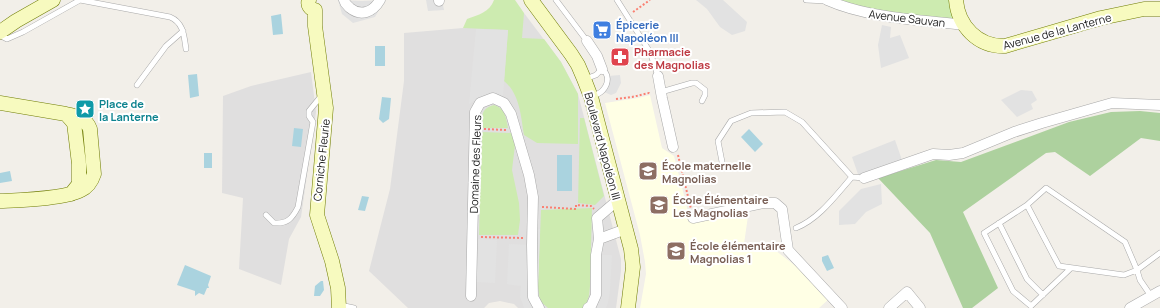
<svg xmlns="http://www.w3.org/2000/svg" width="1160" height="308" viewBox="0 0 1160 308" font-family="Manrope,sans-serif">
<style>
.residential{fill:#e0dfdf}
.education{fill:#ffffe5}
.grass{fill:#cdebb0}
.forest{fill:#add19e}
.parking{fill:#e2e2e2}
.water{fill:#aad3df}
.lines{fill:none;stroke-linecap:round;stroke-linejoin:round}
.lane-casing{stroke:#a9a9a9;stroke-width:6}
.street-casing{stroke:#a9a9a9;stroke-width:11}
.secondary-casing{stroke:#707d05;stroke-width:15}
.path{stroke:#fa8072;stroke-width:2;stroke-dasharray:2 2;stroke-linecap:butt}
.lane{stroke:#fff;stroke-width:5}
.street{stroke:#fff;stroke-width:10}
.secondary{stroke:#f7fabf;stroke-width:14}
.labels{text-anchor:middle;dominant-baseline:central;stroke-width:4;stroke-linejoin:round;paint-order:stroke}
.street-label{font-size:11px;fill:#222;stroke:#fff}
.shop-label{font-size:11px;font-weight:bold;fill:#366cbe;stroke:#fff;text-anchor:start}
.health-label{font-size:11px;font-weight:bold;fill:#be3a42;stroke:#fff;text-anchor:start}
.culture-label{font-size:11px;font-weight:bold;fill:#0d838f;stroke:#fff;text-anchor:start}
.education-label{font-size:11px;font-weight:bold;fill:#785e54;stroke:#fff;text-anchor:start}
</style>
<rect width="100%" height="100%" fill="#f2efe9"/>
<!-- residential -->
<path class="residential" d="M524 13 561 62 578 94 621 259V271L616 308H518L514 304 500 301 489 303 484 308H408L369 271 390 189 404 81V33L463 28Z
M311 72 316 112 301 217 289 239 281 285 239 269 243 198 222 193 223 96 251 86Z"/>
<!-- education -->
<path class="education" d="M650 95 662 148 674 156 689 215 749 209 744 244 771 247 810 277 830 298 819 308H640L646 274 645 262 640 235 605 103 638 98Z"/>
<!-- grass -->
<path class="grass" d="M494 0H515L524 13 522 38 544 39 561 62 578 94V144L537 143 524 135C521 117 520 94 504 81L508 30 463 28 467 19C478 15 490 12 494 0Z
M836 0H952L955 16 947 21 862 9Z
M494 105C505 108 506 117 508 128H483C482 116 480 109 494 105Z
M580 118H584L604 196 595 205 578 203Z
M482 132 512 133 515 145 512 170 519 203 520 220 518 235H479Z
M592 208 590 286 589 296 585 307 583 308H548L540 301 538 287 541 210Z"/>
<!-- forest -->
<path class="forest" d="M1140 111 1160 113V141L1141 138 1090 176 1055 152 1046 153 963 212 998 288 972 308H963L930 233 878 178 936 160 961 162 1069 122 1111 112Z"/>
<!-- parking -->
<path class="parking" d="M338 0 362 1 385 0 375 17 353 23 342 14Z
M426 0H442L444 10 428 11Z
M696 0H723L747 22 745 31 732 35 720 27 707 9Z
M882 25 891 27 890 38 900 35 909 58 881 68 878 45Z
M476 29 508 30 503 96 496 94 484 96 469 104Z
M620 75 621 83 616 93 611 95 602 91 608 76Z
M1021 90 1032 91 1037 100 1031 104 1033 109 1017 117 1001 100Z
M895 140 902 160 859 177 852 157Z
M881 184 882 204 866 212 855 224 839 225V211L861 189Z
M540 229 538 285 533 284 539 308H524L520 297 521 286 507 284 509 244 531 245 532 230Z
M478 239 497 240 495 283 476 282Z
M596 255H612L610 290 608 303 606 308H588L591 306Z"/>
<!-- water -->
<path class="water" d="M281 14 283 34 273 35 271 16Z
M375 46H385V66H375Z
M197 74 199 96 190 98 188 75Z
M382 97 391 98 389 119 383 123 379 119Z
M294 128 303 129 301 147 292 146Z
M749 129 763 144 755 152 741 137Z
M204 153H212V168H204Z
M557 155H572V191H557Z
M10 171 12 181 0 183V173Z
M362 196 369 197 365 211 358 210Z
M828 255 834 268 827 271 822 261V257Z
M185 265 211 276 208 285 209 288H207L204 295 199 293 195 296V291L177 285Z
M321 281H323L324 290 320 296H314L315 286Z"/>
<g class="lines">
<!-- lane casing -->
<g class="lane-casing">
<path id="lane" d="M556 0 587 41
M617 0 650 52 658 76
M806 0 827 1
M1 33 3 37 7 39 23 32 80 0 170 17C184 23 184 36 186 49
M585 79 596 75 602 69C609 74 609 83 603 90 601 93 595 95 592 97
M137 85 166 46 183 31
M661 92 692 83H696L705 90V95L702 101
M723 167 718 141 731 121 751 113 785 112 802 122 852 177 864 178
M1027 205 1046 188 1125 242 1137 270 1124 275 1059 266 1027 205 984 233 1013 291 1031 306 1071 268
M266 215 274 223C287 224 292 219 298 207L313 122 309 116V111L322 95
M999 223 1027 279 1043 295
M796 228C819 219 836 195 852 177
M1151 296 1140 280 1137 270 1160 253
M340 305 354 308"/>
</g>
<!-- street casing -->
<g class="street-casing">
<path id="street" d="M344 0C345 4 347 5 350 8 361 17 373 12 380 0
M439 0V1
M827 0C867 18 921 20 964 25
M587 41 597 56 602 69
M658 76 662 98 673 147
M864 178 933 154 949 155 963 153 1014 132 1042 123 1112 103 1160 105
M693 218 764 203H775L782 209 788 250 842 308
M599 239 626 229
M471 296 475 112 480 103 493 98 504 103 511 114 529 175 533 197 532 245 533 297 539 308
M588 308 591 306 596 295V255L599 239 597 218 618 200
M889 308 907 292 920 308
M1130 308 1160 291"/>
</g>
<!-- secondary casing -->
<g class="secondary-casing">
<path id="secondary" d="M309 0C307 5 310 9 315 10
M531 0 571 54 578 65 584 79 591 97 631 249 633 267 628 308
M956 0C958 26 978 47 1005 46L1101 18 1144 9H1160
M315 10V26L326 108 317 215 332 261 338 288 339 308
M0 32 16 21 53 0
M0 103 66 114C76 116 86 118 90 129L94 174C92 180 88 187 81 190 65 199 19 200 0 201
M66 114 74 123 79 164V184L71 194"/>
</g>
<!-- path -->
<path class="path" d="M633 12 650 0
M616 99 632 97 649 93 651 94
M484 129 506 130
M678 155 691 209
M542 207 576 209V205L591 206 594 209
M481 237 523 238"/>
<!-- lane -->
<use href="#lane" class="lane"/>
<!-- street -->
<use href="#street" class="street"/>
<!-- secondary -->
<use href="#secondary" class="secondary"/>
</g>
<!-- icons -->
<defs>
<g id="supermarket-square" transform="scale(1)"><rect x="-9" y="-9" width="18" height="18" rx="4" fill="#3f7fe0" stroke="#fff"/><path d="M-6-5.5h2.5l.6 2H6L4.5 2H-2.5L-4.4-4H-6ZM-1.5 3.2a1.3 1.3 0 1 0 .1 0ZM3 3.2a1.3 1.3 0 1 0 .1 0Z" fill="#fff"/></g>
<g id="pharmacy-square" transform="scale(1)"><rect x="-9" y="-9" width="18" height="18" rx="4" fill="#e0444e" stroke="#fff"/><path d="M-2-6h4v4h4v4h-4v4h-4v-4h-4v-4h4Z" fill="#fff"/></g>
<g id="sight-square" transform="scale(1)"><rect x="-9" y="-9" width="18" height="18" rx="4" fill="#0f9aa8" stroke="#fff"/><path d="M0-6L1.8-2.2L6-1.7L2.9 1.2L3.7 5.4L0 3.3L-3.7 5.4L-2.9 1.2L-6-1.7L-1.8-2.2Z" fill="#fff"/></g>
<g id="school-square" transform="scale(1)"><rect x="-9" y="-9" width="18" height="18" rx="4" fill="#8d6e63" stroke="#fff"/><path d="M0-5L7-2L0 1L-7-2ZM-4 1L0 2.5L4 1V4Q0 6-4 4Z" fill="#fff"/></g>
</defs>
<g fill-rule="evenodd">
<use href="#supermarket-square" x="602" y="30"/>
<use href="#pharmacy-square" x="620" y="57"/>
<use href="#sight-square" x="85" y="109"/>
<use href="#school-square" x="648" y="171"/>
<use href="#school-square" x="659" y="205"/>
<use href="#school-square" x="676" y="251"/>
</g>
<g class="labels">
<!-- street labels -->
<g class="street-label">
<text transform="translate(907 18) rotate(7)">Avenue Sauvan</text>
<text transform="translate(1057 31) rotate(-15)">Avenue de la Lanterne</text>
<text transform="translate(603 146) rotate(75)">Boulevard Napoléon III</text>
<text transform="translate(321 160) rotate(-84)">Corniche Fleurie</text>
<text transform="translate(475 164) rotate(-88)">Domaine des Fleurs</text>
</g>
<!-- shop labels -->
<g class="shop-label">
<text x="616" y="24">Épicerie<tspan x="616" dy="13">Napoléon III</tspan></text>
</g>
<!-- health labels -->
<g class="health-label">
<text x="634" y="51">Pharmacie<tspan x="634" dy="13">des Magnolias</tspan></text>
</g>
<!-- culture labels -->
<g class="culture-label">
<text x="99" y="103">Place de<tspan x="99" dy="13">la Lanterne</tspan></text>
</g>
<!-- education labels -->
<g class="education-label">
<text x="662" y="165">École maternelle<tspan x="662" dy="13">Magnolias</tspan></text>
<text x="673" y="199">École Élémentaire<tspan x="673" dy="13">Les Magnolias</tspan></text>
<text x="690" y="245">École élémentaire<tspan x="690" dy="13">Magnolias 1</tspan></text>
</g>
</g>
</svg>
